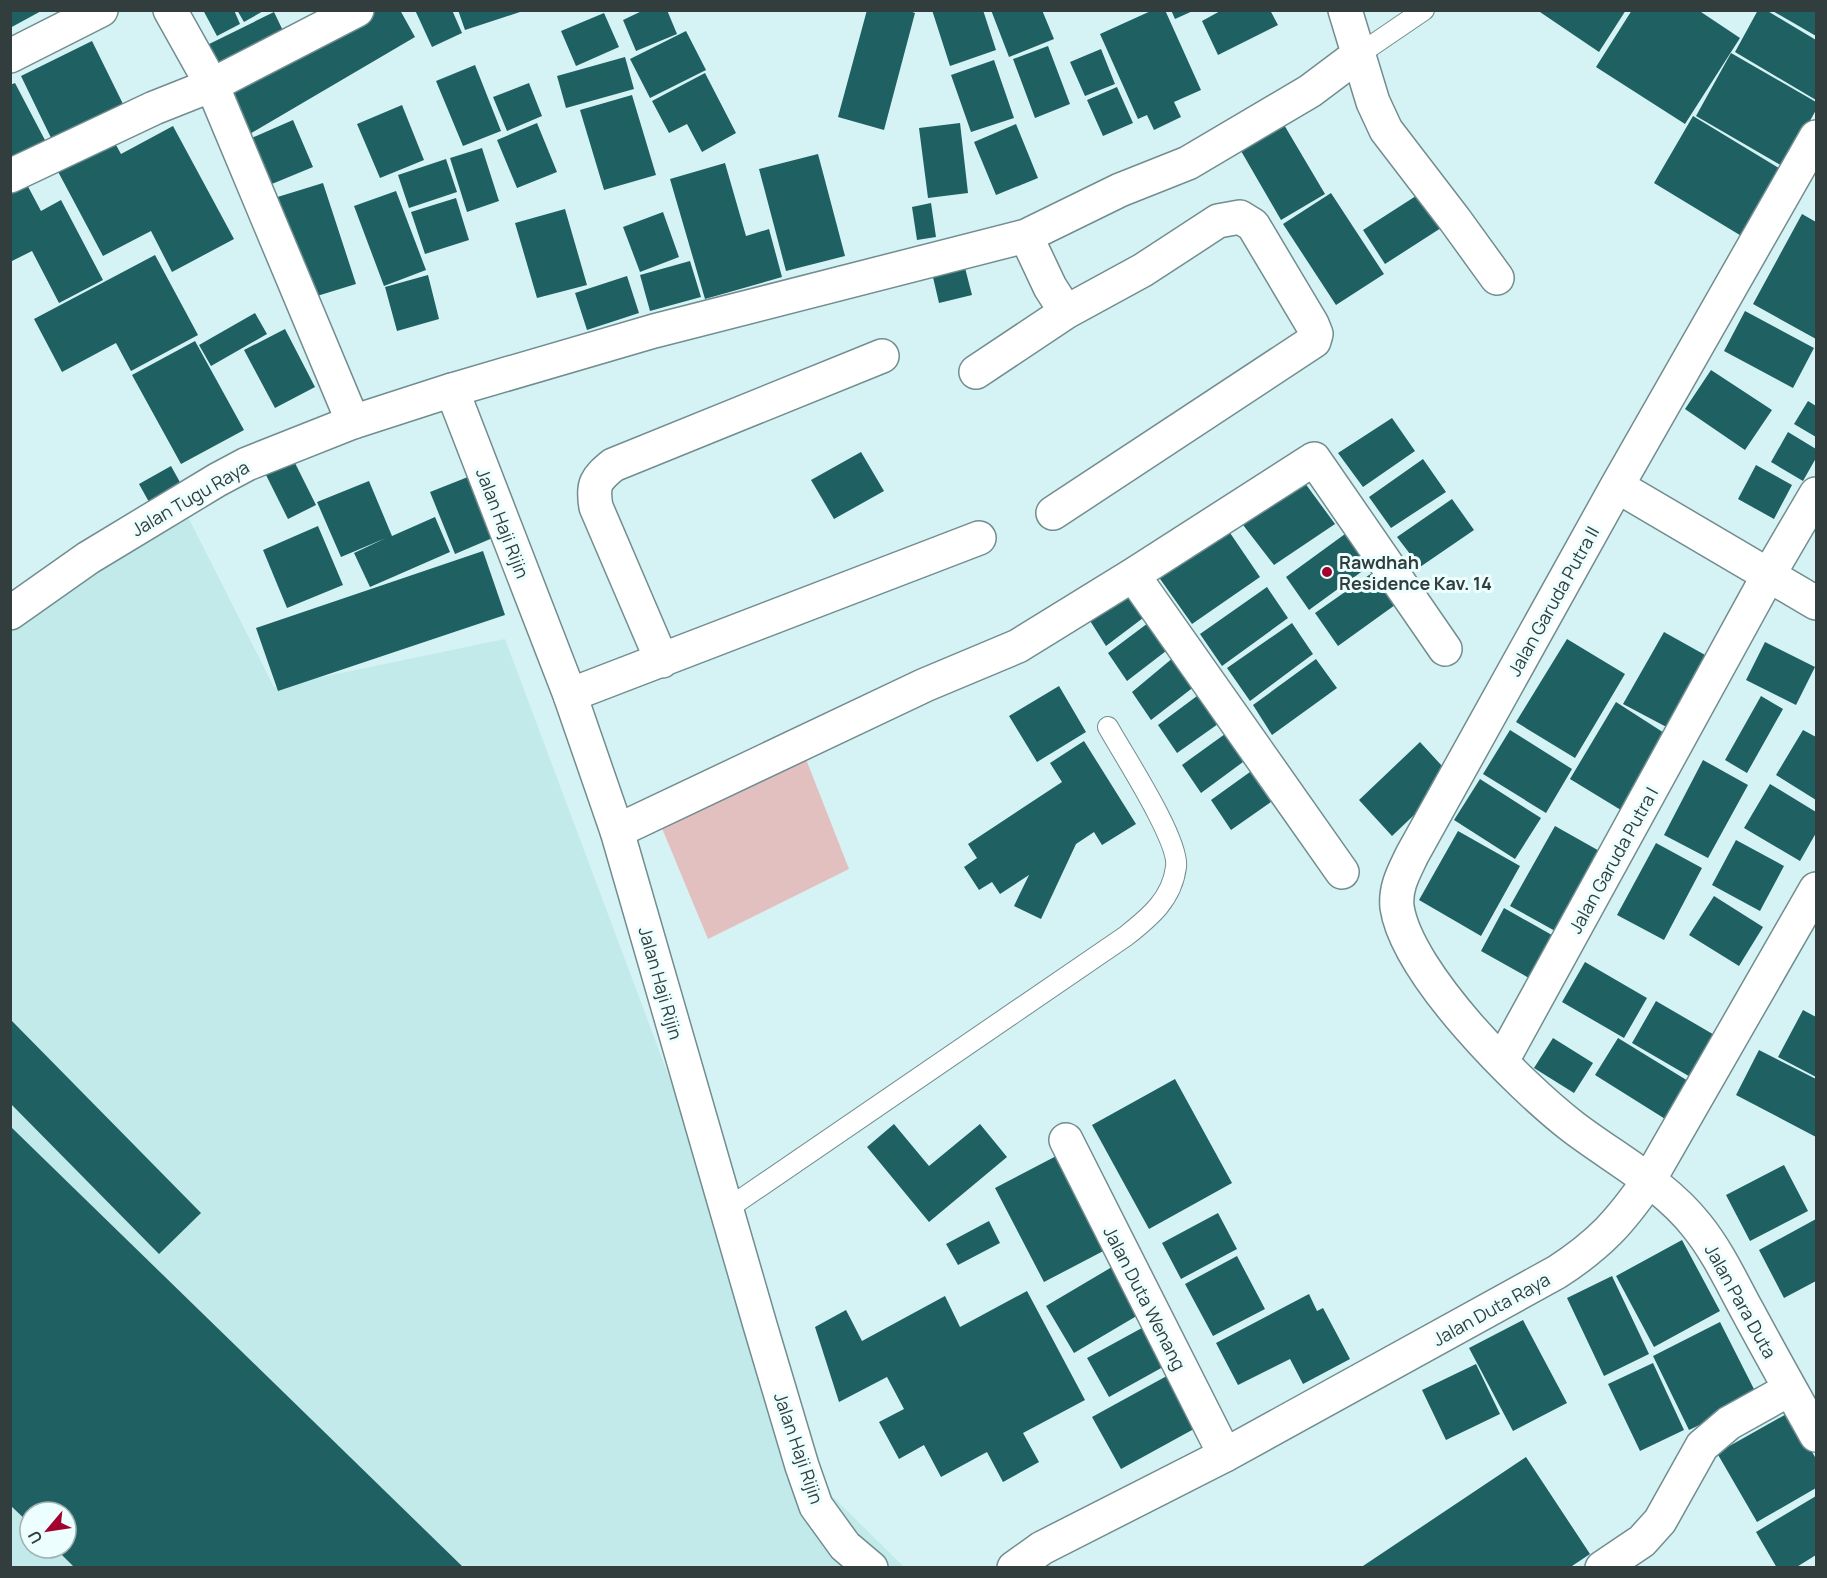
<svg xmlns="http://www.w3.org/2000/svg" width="1827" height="1578" viewBox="0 0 1827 1578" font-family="Manrope,sans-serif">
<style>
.built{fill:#c2eaea;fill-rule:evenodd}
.green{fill:#e2c0c0}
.building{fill:#1f6063}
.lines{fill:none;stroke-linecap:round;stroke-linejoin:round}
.service-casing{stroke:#728d8f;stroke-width:22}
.minor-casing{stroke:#728d8f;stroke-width:36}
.tertiary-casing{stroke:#728d8f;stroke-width:36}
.service{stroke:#fff;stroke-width:20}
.minor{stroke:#fff;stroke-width:33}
.tertiary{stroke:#fff;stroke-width:33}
.poi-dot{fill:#a2022d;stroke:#ecfefe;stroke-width:2}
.labels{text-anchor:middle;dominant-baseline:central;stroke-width:6;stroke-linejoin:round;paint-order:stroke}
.street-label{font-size:18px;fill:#323e3e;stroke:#ecfefe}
.poi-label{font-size:18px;font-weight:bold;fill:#323e3e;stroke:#ecfefe;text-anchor:start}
</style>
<rect width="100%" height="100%" fill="#d5f3f4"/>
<!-- built -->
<path class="built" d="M180 501 274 687 505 639 822 1486 904 1567H11L10 619ZM30 1512H66V1548H30Z"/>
<!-- green -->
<path class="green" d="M795 731 849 869 708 939 649 797Z"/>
<!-- building -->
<path class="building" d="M10 10H43L10 28Z
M203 10H234L240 24 217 36Z
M237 10H265L244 22Z
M362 10H400L415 37 248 135 223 92Z
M415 10H452L462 33 432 47Z
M458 10H522L523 11 465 30Z
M644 10H667L677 34 636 51 623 20Z
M867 10H907L915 13 884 130 838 117Z
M932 10H983L996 50 950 66Z
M991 10H1042L1054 39 1009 57Z
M1153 10H1165L1201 90 1174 102 1181 117 1154 130 1147 115 1138 119 1100 34Z
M1171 10H1195L1175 19Z
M1222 10H1270L1278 25 1218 55 1202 21Z
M1537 10H1626L1599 52Z
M1632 10H1698L1740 38 1685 124 1596 67Z
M1758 10H1766L1816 40V100L1735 52Z
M1771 10H1816V36Z
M274 12 286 37 211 73 199 49Z
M604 13 619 47 576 66 561 31Z
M686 31 706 70 650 98 630 59Z
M92 41 125 108 53 142 21 76Z
M1048 46 1070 104 1035 118 1013 59Z
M1101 49 1115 84 1085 96 1070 62Z
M1731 53 1816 102V110L1784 167 1696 116Z
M625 57 634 89 566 108 557 76Z
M994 60 1014 118 971 132 951 75Z
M475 65 501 131 463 146 436 81Z
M705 73 736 133 702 152 687 124 669 133 652 101Z
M15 83 47 144 10 163V85Z
M529 83 542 116 507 131 493 97Z
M1117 87 1133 123 1103 136 1087 100Z
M632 95 656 175 604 190 580 110Z
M402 105 424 160 380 178 357 124Z
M1693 116 1787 173 1748 240 1654 183Z
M1280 118 1325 194 1281 220 1237 144Z
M293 120 313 167 267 186 247 140Z
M537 123 557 172 517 188 497 140Z
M960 123 968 193 928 198 919 128Z
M1016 124 1038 178 996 195 974 142Z
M173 126 234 239 172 272 151 231 103 256 55 166 111 136 121 154Z
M482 148 499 201 467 212 450 158Z
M818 154 845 256 786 271 759 169Z
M446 159 457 192 409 208 398 175Z
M725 163 746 236 769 229 782 277 705 299 670 179Z
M24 179 41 211 61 200 103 280 59 303 32 251 10 262V186Z
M323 183 356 284 304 300 271 199Z
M396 191 426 270 384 286 354 206Z
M1331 193 1384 274 1336 305 1283 224Z
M1419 194 1441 228 1385 264 1363 230Z
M456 198 469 240 425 254 411 212Z
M931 203 936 237 917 240 912 207Z
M565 209 587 285 537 298 515 223Z
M663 212 679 257 640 272 623 227Z
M1802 214 1816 222V339L1753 304Z
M155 255 198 335 131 371 116 343 62 372 34 319Z
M690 261 701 297 650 311 640 275Z
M964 264 972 295 939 303 932 273Z
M428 275 439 319 397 331 385 287Z
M627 276 639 313 587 330 575 293Z
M1745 311 1814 348 1793 388 1724 351Z
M255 313 267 334 211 366 199 345Z
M285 329 315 387 275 408 244 350Z
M195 341 244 430 181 464 132 375Z
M1711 370 1772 410 1745 450 1685 409Z
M1808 401 1816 406V437L1794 424Z
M1392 418 1415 451 1363 487 1338 453Z
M1788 432 1816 449V458L1803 481 1771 462Z
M861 452 884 491 834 519 811 480Z
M1423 459 1446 492 1391 528 1369 497Z
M294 461 316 505 288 519 266 475Z
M1756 465 1792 485 1774 519 1738 499Z
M171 466 181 484 149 502 139 484Z
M478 473 502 534 455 554 430 492Z
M1302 479 1335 524 1274 565 1240 521Z
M369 481 392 536 435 517 450 552 370 587 354 553 386 538 341 557 317 502Z
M1452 499 1474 530 1420 567 1397 537Z
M318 526 343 585 287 608 263 550Z
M1226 527 1260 577 1192 624 1158 576Z
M1345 534 1368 567 1309 610 1286 577Z
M483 551 505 615 278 691 256 628Z
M1372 573 1395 605 1338 646 1315 613Z
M1267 587 1288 618 1222 666 1200 634Z
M1125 591 1143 618 1106 646 1087 616Z
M1148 623 1166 651 1127 681 1108 653Z
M1292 623 1313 654 1250 701 1227 668Z
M1664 632 1714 660 1674 731 1623 704Z
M1567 639 1625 674 1575 758 1516 722Z
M1765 642 1815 667 1796 705 1746 680Z
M1174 657 1195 686 1151 720 1132 692Z
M1316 659 1337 688 1272 735 1253 705Z
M1059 686 1086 732 1037 762 1009 716Z
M1197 696 1218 724 1177 753 1158 725Z
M1761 696 1783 709 1747 773 1725 760Z
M1616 702 1672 738 1634 818 1570 779Z
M1510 730 1572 769 1546 813 1483 774Z
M1803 730 1816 737V800L1776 775Z
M1225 734 1243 762 1201 793 1182 765Z
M1084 741 1136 824 1102 845 1094 832 1076 844 1041 919 1014 906 1029 875 1000 894 992 882 979 890 964 867 977 858 968 844 1062 782 1050 763Z
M1420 742 1453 778 1392 836 1359 800Z
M1703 760 1748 785 1708 858 1664 835Z
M1250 772 1271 802 1231 830 1211 800Z
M1480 779 1541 818 1515 859 1454 820Z
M1770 784 1816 812V833L1800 861 1744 828Z
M1555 826 1610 857 1566 937 1510 906Z
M1458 831 1520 866 1481 936 1419 900Z
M1736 840 1784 866 1760 911 1712 885Z
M1656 843 1702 868 1664 940 1617 915Z
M1714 896 1763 927 1739 966 1689 935Z
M1504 908 1559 939 1536 982 1481 951Z
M1585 962 1647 998 1624 1038 1562 1002Z
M1656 1001 1723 1040 1699 1082 1632 1043Z
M1803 1010 1816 1017V1077L1778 1057Z
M10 1019 201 1213 159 1254 10 1103Z
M1553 1038 1593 1063 1574 1093 1534 1068Z
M1618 1038 1693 1084 1670 1122 1595 1075Z
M1759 1050 1816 1079V1137L1736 1095Z
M1175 1079 1232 1183 1149 1229 1092 1125Z
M894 1124 929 1166 980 1124 1007 1157 929 1222 867 1147Z
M10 1126 464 1568H75L55 1548H66V1512H30V1524L10 1505Z
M1062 1153 1111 1247 1044 1282 995 1188Z
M1784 1165 1808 1211 1750 1241 1726 1195Z
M1218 1213 1237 1249 1181 1279 1162 1243Z
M1816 1219V1281L1784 1298 1759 1250Z
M989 1221 1000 1243 958 1265 946 1244Z
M1682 1240 1720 1311 1654 1347 1616 1276Z
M1237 1256 1265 1309 1213 1336 1185 1284Z
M1117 1264 1145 1311 1074 1353 1046 1306Z
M1612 1276 1649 1354 1604 1376 1567 1298Z
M1027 1291 1085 1400 1023 1433 1039 1462 1003 1482 987 1452 941 1477 924 1445 899 1459 879 1422 904 1409 887 1377 839 1402 815 1327 846 1310 862 1341 945 1296 960 1327Z
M1309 1294 1317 1311 1323 1308 1350 1359 1303 1384 1290 1359 1238 1385 1216 1343Z
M1523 1320 1567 1403 1513 1431 1469 1348Z
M1720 1322 1758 1397 1689 1430 1653 1356Z
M1151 1323 1172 1362 1109 1397 1087 1358Z
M1653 1363 1684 1430 1640 1451 1608 1384Z
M1476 1364 1500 1414 1446 1440 1422 1390Z
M1174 1372 1203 1424 1121 1469 1092 1417Z
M1790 1412 1816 1459V1488L1757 1522 1717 1453Z
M1526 1457 1590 1554 1569 1568H1360Z
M1816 1496V1555L1795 1568H1777L1756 1532Z"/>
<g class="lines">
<!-- service casing -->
<g class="service-casing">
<path id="service" d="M1358 55 1424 10
M727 1209 1126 936C1150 917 1172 899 1176 867 1180 841 1123 754 1108 727"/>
</g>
<!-- minor casing -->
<g class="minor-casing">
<path id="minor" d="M170 10 212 85 353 422
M1345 10 1373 102 1386 130 1455 220 1497 278
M10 56 101 10
M1816 137 1617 486 1412 855C1404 872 1395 887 1397 907 1407 974 1520 1086 1573 1127 1615 1159 1664 1184 1697 1226 1718 1252 1732 1283 1748 1312 1770 1353 1793 1394 1816 1435
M10 176 154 108 212 85 357 10
M1026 236 1050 287 1066 312 1143 270 1218 221 1240 217 1253 225 1312 324 1316 334 1314 341 1053 513
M976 372 1066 312
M452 390 654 331 1026 236 1120 190 1188 163 1310 91 1358 55
M1617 486 1816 603
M1133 575 1342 872
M662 661 596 507C592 484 596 479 613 465L882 356
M570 695 979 538
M617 831 925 685 1018 646 1133 575 1314 459 1445 649
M1502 1061 1768 576 1816 494
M1066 1140 1225 1455
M1602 1568 1642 1541 1660 1521 1702 1446 1729 1423 1790 1389"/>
</g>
<!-- tertiary casing -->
<g class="tertiary-casing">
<path id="tertiary" d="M10 613 88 558 217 480 247 464 353 422 452 390 570 695 617 831 760 1325 802 1466 816 1506 845 1546 871 1568
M1014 1568 1042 1548 1225 1455 1557 1272C1600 1244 1620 1222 1649 1180L1816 889"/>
</g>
<!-- service -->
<use href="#service" class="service"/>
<!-- minor -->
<use href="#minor" class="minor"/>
<!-- tertiary -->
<use href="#tertiary" class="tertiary"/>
</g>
<!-- markers -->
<circle class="poi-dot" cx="1327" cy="572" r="6"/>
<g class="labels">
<!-- street labels -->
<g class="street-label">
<text transform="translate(190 498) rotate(-30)">Jalan Tugu Raya</text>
<text transform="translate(503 523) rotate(69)">Jalan Haji Rijin</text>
<text transform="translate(1553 601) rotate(-61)">Jalan Garuda Putra II</text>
<text transform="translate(1613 860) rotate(-61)">Jalan Garuda Putra I</text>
<text transform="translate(661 983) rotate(74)">Jalan Haji Rijin</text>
<text transform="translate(1145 1298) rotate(63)">Jalan Duta Wenang</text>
<text transform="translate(1741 1301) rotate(61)">Jalan Para Duta</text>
<text transform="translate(1491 1309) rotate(-29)">Jalan Duta Raya</text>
<text transform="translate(799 1448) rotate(71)">Jalan Haji Rijin</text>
</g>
<!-- poi labels -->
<g class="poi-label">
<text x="1339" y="562">Rawdhah<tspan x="1339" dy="21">Residence Kav. 14</tspan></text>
</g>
</g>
<!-- border -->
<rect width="1827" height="1578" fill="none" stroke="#323e3e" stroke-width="24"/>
<!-- north arrow -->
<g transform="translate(48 1530) rotate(241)"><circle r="28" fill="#ecfefe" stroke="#a2b1b1" stroke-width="1.5"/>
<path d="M0-4.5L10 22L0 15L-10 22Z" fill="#a2022d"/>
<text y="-9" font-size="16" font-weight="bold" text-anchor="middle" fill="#323e3e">U</text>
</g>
</svg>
